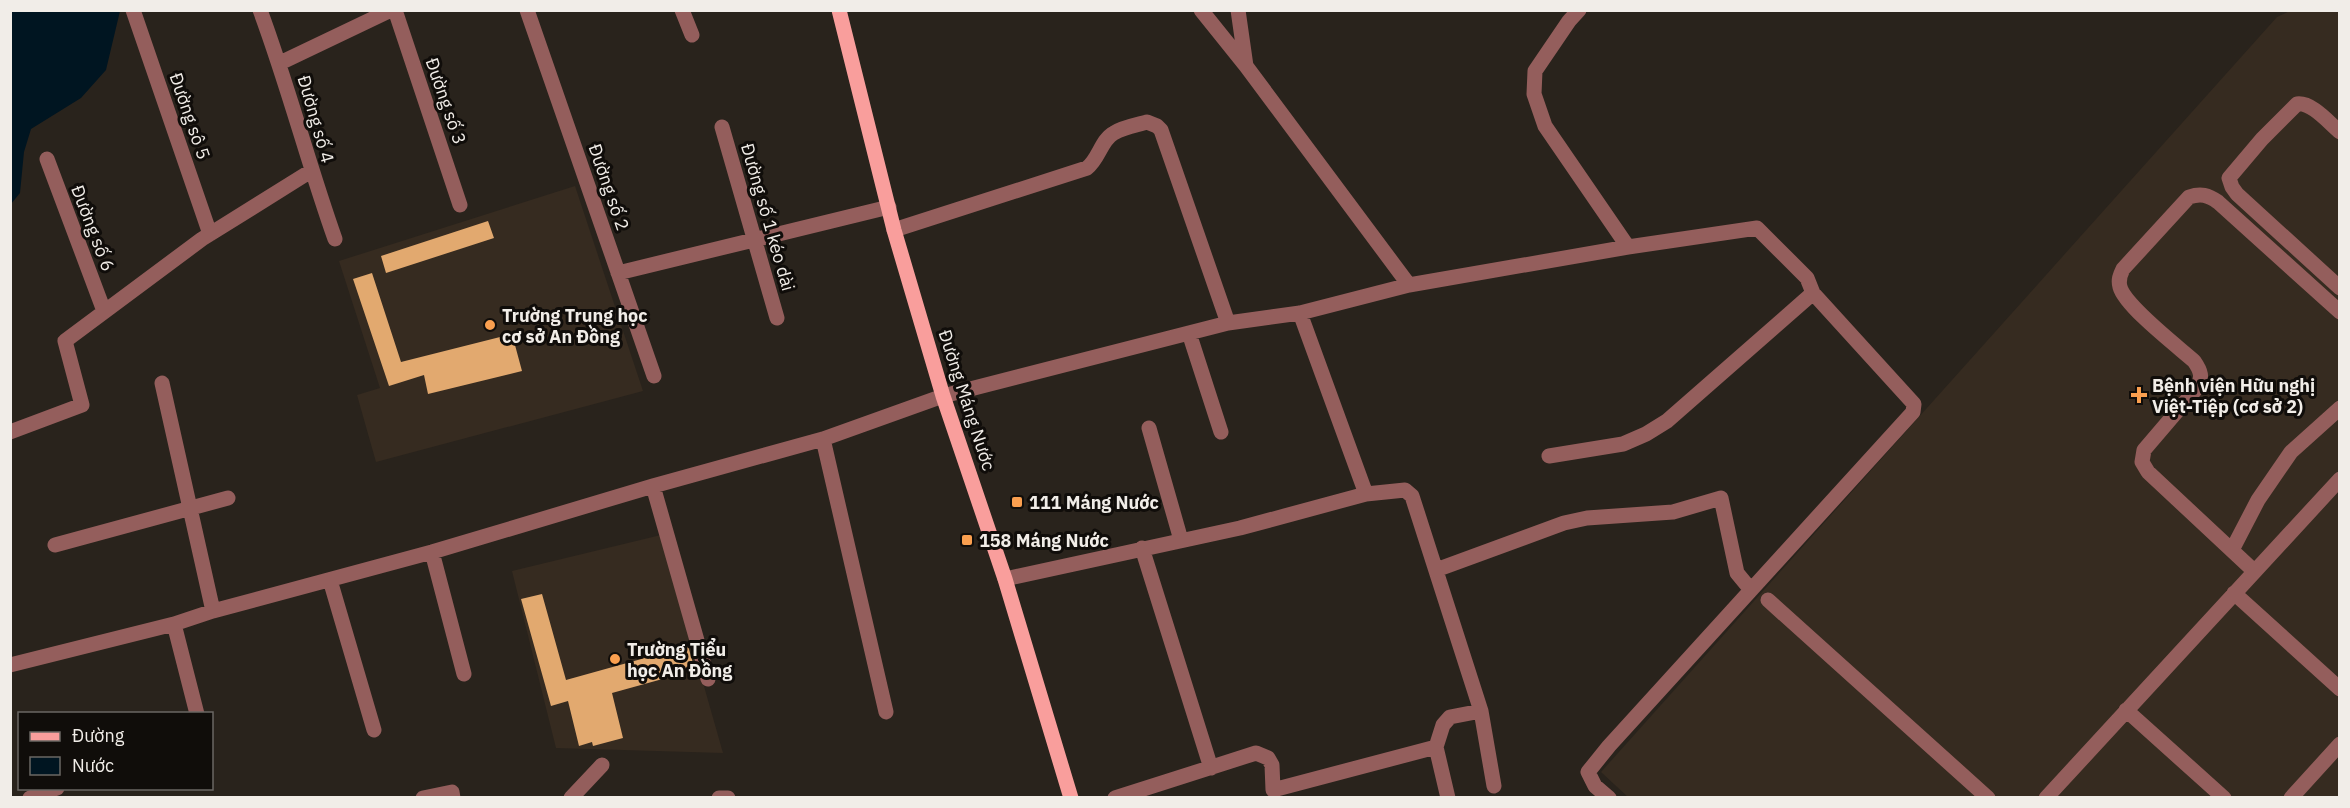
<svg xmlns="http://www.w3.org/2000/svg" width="2350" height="808" viewBox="0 0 2350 808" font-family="'IBM Plex Sans',sans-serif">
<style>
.built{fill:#362b20}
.water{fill:#001521}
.building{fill:#e2a96f}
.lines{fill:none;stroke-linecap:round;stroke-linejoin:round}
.minor{stroke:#945e5c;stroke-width:15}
.major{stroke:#f99e9c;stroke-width:15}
.poi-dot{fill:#fa9f4f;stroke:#100d0a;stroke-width:2}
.labels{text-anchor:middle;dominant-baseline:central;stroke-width:6;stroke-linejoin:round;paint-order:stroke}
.street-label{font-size:18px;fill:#f1ede8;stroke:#100d0a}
.poi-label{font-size:18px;font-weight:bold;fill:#f1ede8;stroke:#100d0a;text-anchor:start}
</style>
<rect width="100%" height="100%" fill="#29231c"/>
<!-- built -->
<path class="built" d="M2290 11H2339V797L1629 798 1601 772 2277 17Z
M575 186 643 391 376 462 357 395 380 388 339 261Z
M661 535 723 753 556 748 512 571Z"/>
<!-- water -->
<path class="water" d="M11 10 120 11 106 70 81 98 31 129 24 152 20 193 11 204Z"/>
<!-- building -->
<path class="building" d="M488 221 494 238 386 273 381 256Z
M372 273 401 362 512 334 522 371 428 394 424 375 389 386 353 279Z
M542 594 566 680 688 646 695 670 612 693 623 738 593 746 592 742 579 746 568 701 551 706 521 599Z"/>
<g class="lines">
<!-- minor -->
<path class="minor" d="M133 10 210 234
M260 10C288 85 308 163 335 239
M395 10 460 205
M527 10 654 376
M682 10 692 35
M1201 10 1246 66
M1238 10 1246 66 1409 285
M1579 10 1569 21 1535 71 1534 94 1545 126 1628 247
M280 63 391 10
M722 127 777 318
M2340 132C2329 123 2312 102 2297 104L2262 139 2229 178 2232 187 2237 194 2340 288
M47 159 104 311
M894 230 1087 168C1099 159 1101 140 1114 133 1123 127 1137 125 1147 122L1157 126 1161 130 1228 323
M618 273 889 207
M1189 333 1221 432
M162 383 213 611
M1149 428 1181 540
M10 432 82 405 65 341 202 239 311 171
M823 439 886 712
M1549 456 1623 444 1646 434 1667 421 1813 293
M653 486 708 679
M1366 494 1405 490 1412 496 1481 711 1494 786
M55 545 228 498
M1142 548 1211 768
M2232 550 2258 500 2291 452 2340 408
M432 552 464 674
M1436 570 1564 523 1587 518 1673 512 1721 498 1737 573 1751 590
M2254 571 2148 472 2142 462 2144 450 2197 388C2203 377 2201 371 2194 361 2177 346 2125 306 2120 287 2118 280 2120 275 2123 269L2189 197C2201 193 2208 195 2218 202L2340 312
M1005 579 1240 528 1366 494 1300 313
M330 580 374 730
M2234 593 2340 689
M1768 600 1988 798
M174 624 197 714
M10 665 174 624 213 611 432 552 653 486 823 439 943 396 1228 323 1300 313 1409 285 1628 247 1757 228 1807 278 1813 293 1914 404 1913 412 1609 746 1588 772 1595 786 1609 798
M2126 710 2224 798
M30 798 57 788
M423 798 452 792 453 798
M571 798 602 765
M719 798H728
M1115 798 1256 753 1268 758 1272 765 1273 790 1436 747
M1448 798 1436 747 1443 725 1450 717 1481 711
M2046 798 2340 479
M2291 798 2340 744"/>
<!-- major -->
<path class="major" d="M839 10 894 230 943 396 1005 579 1071 798"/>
</g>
<!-- markers -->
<g class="poi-dot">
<circle cx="490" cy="325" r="6"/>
<path d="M2136 386h6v6h6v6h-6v6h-6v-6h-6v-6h6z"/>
<rect x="1011" y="496" width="12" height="12" rx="3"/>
<rect x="961" y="534" width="12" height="12" rx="3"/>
<circle cx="615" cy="659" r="6"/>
</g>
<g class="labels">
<!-- street labels -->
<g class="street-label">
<text transform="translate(446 101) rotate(71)">Đường số 3</text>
<text transform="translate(190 116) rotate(71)">Đường sô 5</text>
<text transform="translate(316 119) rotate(74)">Đường số 4</text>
<text transform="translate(609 187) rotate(71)">Đường số 2</text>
<text transform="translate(768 217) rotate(74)">Đường số 1 kéo dài</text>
<text transform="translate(93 228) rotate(69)">Đường số 6</text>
<text transform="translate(967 400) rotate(72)">Đường Máng Nước</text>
</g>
<!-- poi labels -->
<g class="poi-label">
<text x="502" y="315">Trường Trung học<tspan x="502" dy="21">cơ sở An Đồng</tspan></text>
<text x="2152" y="385">Bệnh viện Hữu nghị<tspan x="2152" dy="21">Việt-Tiệp (cơ sở 2)</tspan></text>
<text x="1029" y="502">111 Máng Nước</text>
<text x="979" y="540">158 Máng Nước</text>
<text x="627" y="649">Trường Tiểu<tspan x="627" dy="21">học An Đồng</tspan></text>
</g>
</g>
<!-- border -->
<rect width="2350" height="808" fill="none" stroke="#f1ede8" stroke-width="24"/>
<!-- legend -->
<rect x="18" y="712" width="195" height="78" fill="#100d0a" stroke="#6a6763" stroke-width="1.5"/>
<rect x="30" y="732" width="30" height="9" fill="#f99e9c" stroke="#6a6763" stroke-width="1.5"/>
<text x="72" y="742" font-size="18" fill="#f1ede8">Đường</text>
<rect x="30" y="757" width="30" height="18" fill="#001521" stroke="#6a6763" stroke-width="1.5"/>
<text x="72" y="772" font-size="18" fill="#f1ede8">Nước</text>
</svg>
